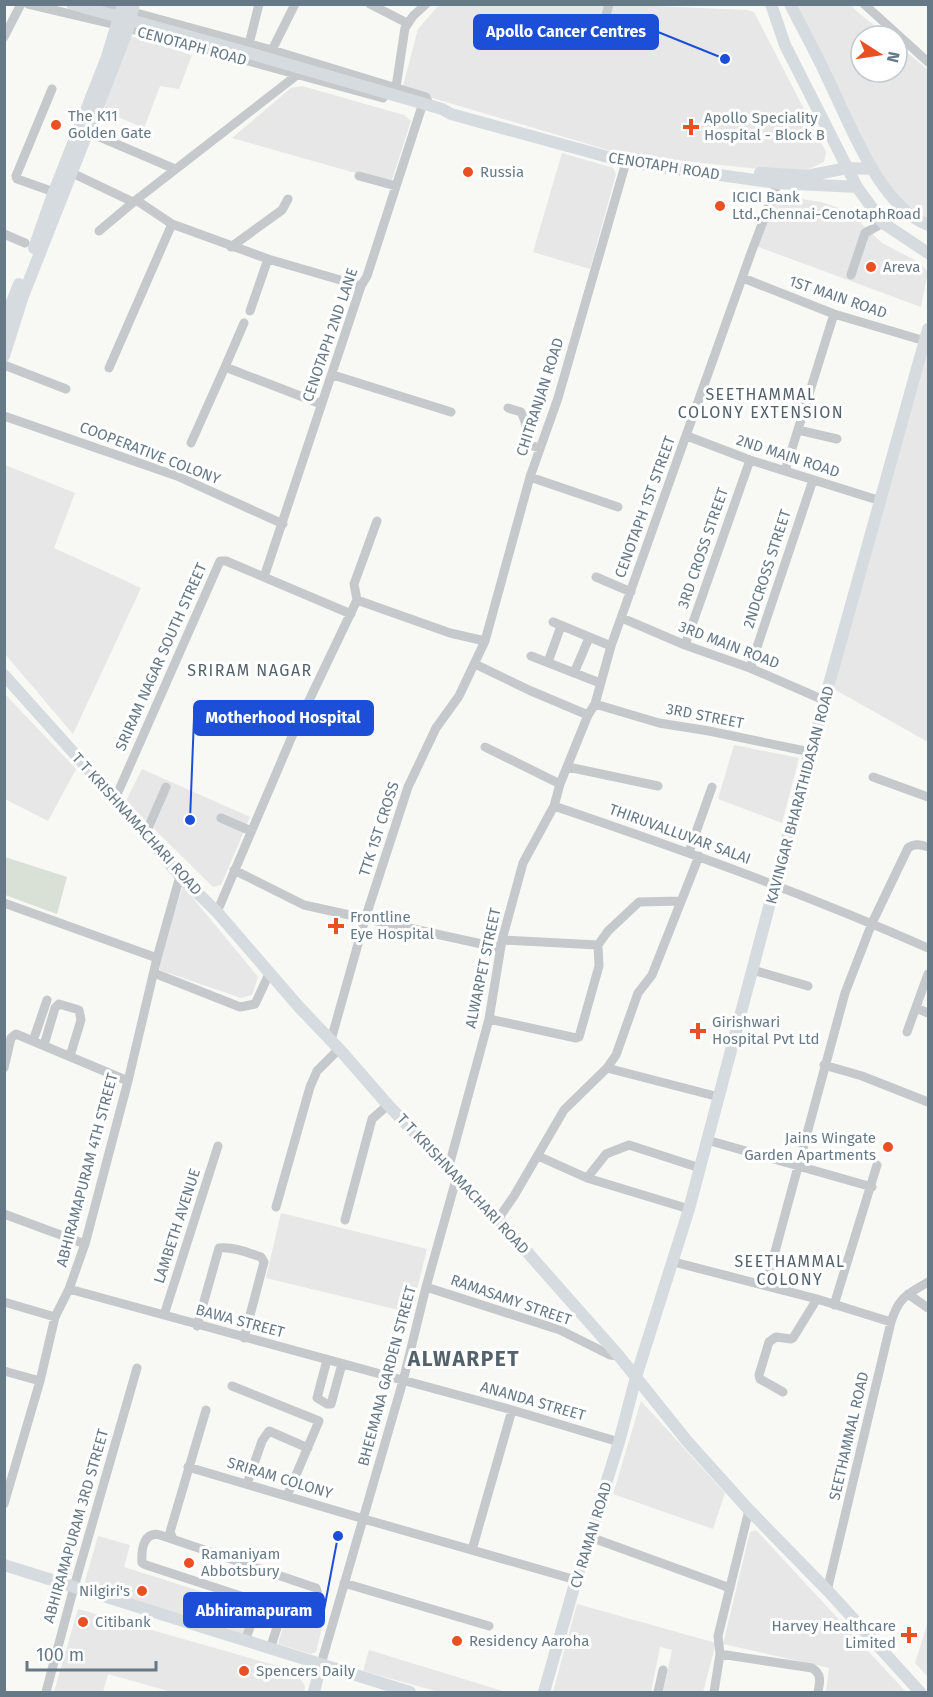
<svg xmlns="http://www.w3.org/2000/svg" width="933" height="1697" viewBox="0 0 933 1697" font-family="'Fira Sans',sans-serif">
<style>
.built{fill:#e6e7e6}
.green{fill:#d9e0d6}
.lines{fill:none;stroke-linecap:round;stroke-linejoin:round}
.minor{stroke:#c5c9cc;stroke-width:9}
.major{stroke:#d6dbdf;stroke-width:12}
.poi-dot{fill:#e95024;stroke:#fff;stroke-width:2}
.labels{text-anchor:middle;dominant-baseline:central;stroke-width:6;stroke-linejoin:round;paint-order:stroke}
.street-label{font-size:15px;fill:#667987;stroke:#fff}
.poi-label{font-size:15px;fill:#667987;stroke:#fff;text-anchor:start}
.neighbourhood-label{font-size:16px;letter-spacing:1.5px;fill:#54626c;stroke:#fff}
.district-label{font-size:21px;font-weight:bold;letter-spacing:1.5px;fill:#54626c;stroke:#fff}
.leader{fill:none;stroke:#1d4ed8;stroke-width:2}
.callout-dot{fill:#1d4ed8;stroke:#fff;stroke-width:2}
.callout{fill:#1d4ed8;stroke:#1d4ed8;stroke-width:2}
.callout-label{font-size:16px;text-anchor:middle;font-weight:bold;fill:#fff}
</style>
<rect width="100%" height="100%" fill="#f8f8f5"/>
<!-- built -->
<path class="built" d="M606 4 747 10 754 12 826 152 824 162 802 172H788L625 155 409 91 403 86 418 29 439 5Z
M796 5H852L854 9 887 36H861V72H897V44L928 70V222L903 206 869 159Z
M133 37 192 55 179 89 160 86 144 128 101 110 127 39Z
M302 86 404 115 411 121 391 183 232 138 291 88Z
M562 153 613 168 616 174 590 269 533 252Z
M780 196 821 202 848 211 882 243 920 263 928 272 921 307 756 246 768 199Z
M928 353V742L832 688Z
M5 465 75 493 54 548 141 588 73 734 5 654Z
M4 693 76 769 48 821 5 799Z
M734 745 799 758 782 823 718 799Z
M142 769 250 817 221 885 213 887 126 801Z
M183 886 258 977 252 995 241 998 160 970 158 962Z
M281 1213 427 1249 411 1313 266 1278Z
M641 1401 725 1493 713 1529 613 1494Z
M756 1530 906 1692H826L829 1668 723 1644 750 1532Z
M98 1536 130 1545 124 1567 253 1608 246 1634 88 1586 85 1581Z
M577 1604 716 1643 703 1692H663L672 1650 660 1647 651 1692H553Z
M78 1609 295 1671 305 1686 304 1692H172L108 1674 103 1692H54Z
M286 1617 322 1627 316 1652 311 1654 278 1644Z
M928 1622V1677L915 1663Z
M369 1650 506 1692H439L363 1671Z"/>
<!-- green -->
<path class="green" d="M5 857 67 877 57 914 5 895Z"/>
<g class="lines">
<!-- minor -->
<path class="minor" d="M28 4 113 24 383 98
M103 4 272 50 426 97 430 106
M370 4 407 23
M864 4 928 62
M4 37 21 4
M599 41 609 4
M249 44 259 4
M272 50 295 4
M396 87 405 28 413 16 426 4
M52 89 16 176 17 179 54 192
M88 132 175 169
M70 172 133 202
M359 176 396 186
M136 200 172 224 268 259 361 286
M99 231 136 200 297 75
M4 234 25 243
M231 247 282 210 288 199
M851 275 865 233 883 223
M743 278 834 314 925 341
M250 311 268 259
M4 365 66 389
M225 367 244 323
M109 368 172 224
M333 375 451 412
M508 408 521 412C525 421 529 428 524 437L529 445 540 448
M4 416 177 476 283 524
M798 430 837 439
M687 436 750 460 881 501
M191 443 225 367 321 404
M785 471 834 314
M530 477 618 507
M264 577 361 286 367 276 423 103
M596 577 631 592
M357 600 450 633 485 641
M622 618 685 645 750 668 826 701
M553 622 611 646
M685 645 750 460
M531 656 600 683
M548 662 561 626
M475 664 531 691 588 715
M750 668 813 480
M574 673 589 638
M595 704 659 723 709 731 810 752
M485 747 560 784
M568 767 658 786
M873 777 928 797
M115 799 220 561H226L351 614
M554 806C680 849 806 894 928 948
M221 818 251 831
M145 835 166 787
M689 852 712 787
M234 870 304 905 500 948
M4 903 157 958
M217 912 293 734 357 600 354 584 377 521
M502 940 598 945 608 931 639 902 681 901
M753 970 808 986
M154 973 240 1007 255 1004 269 974
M916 1008 928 1013
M489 1019 576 1038 579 1037 599 966 598 945
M907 1032 928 974
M331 1040 365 919 408 787 436 728 459 696 485 641 530 477 558 398 626 162
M33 1041 47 1000
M44 1045 55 1008 59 1004 79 1010 81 1020 70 1056
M824 1065 862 1076 928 1102
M4 1068 11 1038 16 1034 128 1081
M607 1068 719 1097
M707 1140 872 1187
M538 1156 587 1178 689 1209
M449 1166 489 1019 502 940 523 863 554 806 560 784 588 715 595 704 611 646 751 253 780 177
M587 1178 606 1154 629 1145 700 1168
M276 1207 310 1087 317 1071 339 1049
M4 1214 85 1244
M498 1219 514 1196 564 1110 607 1068 616 1055 638 993 652 975 699 856
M345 1220 372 1119 388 1105
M674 1262 817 1299 891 1322
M766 1285 845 993 872 923 908 848C915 843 921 845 928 847
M426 1287 560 1330 610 1355 619 1356
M69 1289 512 1410 619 1442
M908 1294 928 1308
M4 1302 55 1317
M834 1305 877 1165
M164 1315 218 1146
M197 1326 219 1248C232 1246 249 1253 261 1257L264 1262 244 1338
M327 1360 317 1398 327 1404H331L342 1364
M4 1371 40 1381
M232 1386 319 1421 287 1496
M783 1392 760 1379 759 1375 769 1342 776 1337 791 1339 793 1338 817 1299
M188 1467 364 1519 576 1580
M247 1484 262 1441 269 1431 308 1448
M4 1504 40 1381 55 1317 69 1289 85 1244 128 1081 157 958 180 876
M590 1537 730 1588
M173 1539 170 1532 206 1410
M472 1550 512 1410
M344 1583 489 1626
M827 1591 891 1322C899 1297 906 1295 928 1282
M245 1641 259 1602 146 1565 142 1563C141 1549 144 1531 160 1535L316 1588 319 1598 313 1611 310 1612 285 1607 283 1609 270 1649
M720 1654 812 1668C822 1674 820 1682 818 1692
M321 1664 403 1381 426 1287 457 1176
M46 1692 74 1587 137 1368
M658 1692 663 1670
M714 1692 720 1654 718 1636 749 1510"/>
<!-- major -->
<path class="major" d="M72 4 235 49 442 109 451 114 626 162 777 183 857 187
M771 4 785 45 857 187 883 223 928 253
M790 4C802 28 815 51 826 75 849 121 878 205 928 225
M760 173 807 176 847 168 873 169
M34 248 52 197 107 57 123 4
M4 323 19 284
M4 356 23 296 107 83 128 29 134 4
M4 675 115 799 180 876 217 912 299 1007 341 1051 388 1105 498 1219 619 1356 687 1441 749 1510 829 1592 920 1692
M4 1565 410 1692
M314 1692 321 1664
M544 1692 576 1580 619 1442 636 1377 689 1209 810 752 928 329"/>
</g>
<!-- markers -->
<g class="poi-dot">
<circle cx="56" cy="125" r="6"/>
<path d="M688 118h6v6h6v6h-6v6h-6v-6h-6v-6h6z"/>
<circle cx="468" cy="172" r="6"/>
<circle cx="720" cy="206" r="6"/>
<circle cx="871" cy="267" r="6"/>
<path d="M333 917h6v6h6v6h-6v6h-6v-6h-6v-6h6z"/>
<path d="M695 1022h6v6h6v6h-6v6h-6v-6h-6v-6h6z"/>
<circle cx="888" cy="1147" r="6"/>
<circle cx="189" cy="1563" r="6"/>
<circle cx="142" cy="1591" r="6"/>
<circle cx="83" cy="1622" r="6"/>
<path d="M906 1626h6v6h6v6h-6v6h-6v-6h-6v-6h6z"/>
<circle cx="457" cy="1641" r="6"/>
<circle cx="244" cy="1671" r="6"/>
</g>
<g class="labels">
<!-- street labels -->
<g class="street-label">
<text transform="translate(192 46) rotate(15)">CENOTAPH ROAD</text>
<text transform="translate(664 166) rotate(9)">CENOTAPH ROAD</text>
<text transform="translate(838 297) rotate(19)">1ST MAIN ROAD</text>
<text transform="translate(330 335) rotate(-71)">CENOTAPH 2ND LANE</text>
<text transform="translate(540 397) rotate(-72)">CHITRANJAN ROAD</text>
<text transform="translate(150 453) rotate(21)">COOPERATIVE COLONY</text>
<text transform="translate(788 456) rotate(18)">2ND MAIN ROAD</text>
<text transform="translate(645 507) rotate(-70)">CENOTAPH 1ST STREET</text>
<text transform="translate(703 548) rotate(-71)">3RD CROSS STREET</text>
<text transform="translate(767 569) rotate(-72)">2NDCROSS STREET</text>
<text transform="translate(729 645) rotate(21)">3RD MAIN ROAD</text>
<text transform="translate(161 657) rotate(-66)">SRIRAM NAGAR SOUTH STREET</text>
<text transform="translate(705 716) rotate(11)">3RD STREET</text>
<text transform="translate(800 795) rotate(-75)">KAVINGAR BHARATHIDASAN ROAD</text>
<text transform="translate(137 824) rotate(48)">T T KRISHNAMACHARI ROAD</text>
<text transform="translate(379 829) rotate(-72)">TTK 1ST CROSS</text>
<text transform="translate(680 834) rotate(20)">THIRUVALLUVAR SALAI</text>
<text transform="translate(483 968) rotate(-78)">ALWARPET STREET</text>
<text transform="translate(87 1170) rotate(-75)">ABHIRAMAPURAM 4TH STREET</text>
<text transform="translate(463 1184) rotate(47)">T T KRISHNAMACHARI ROAD</text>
<text transform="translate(177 1226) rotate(-72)">LAMBETH AVENUE</text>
<text transform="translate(511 1300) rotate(19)">RAMASAMY STREET</text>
<text transform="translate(240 1321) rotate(15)">BAWA STREET</text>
<text transform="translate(387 1376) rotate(-75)">BHEEMANA GARDEN STREET</text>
<text transform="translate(533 1401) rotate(16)">ANANDA STREET</text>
<text transform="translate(849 1436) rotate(-77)">SEETHAMMAL ROAD</text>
<text transform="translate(280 1478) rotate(17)">SRIRAM COLONY</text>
<text transform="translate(76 1526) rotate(-74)">ABHIRAMAPURAM 3RD STREET</text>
<text transform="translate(591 1535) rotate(-73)">CV RAMAN ROAD</text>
</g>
<!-- poi labels -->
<g class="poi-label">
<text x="68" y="116">The K11<tspan x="68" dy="17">Golden Gate</tspan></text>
<text x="704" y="118">Apollo Speciality<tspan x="704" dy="17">Hospital - Block B</tspan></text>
<text x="480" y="172">Russia</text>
<text x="732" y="197">ICICI Bank<tspan x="732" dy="17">Ltd.,Chennai-CenotaphRoad</tspan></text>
<text x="883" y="267">Areva</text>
<text x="350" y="917">Frontline<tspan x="350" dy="17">Eye Hospital</tspan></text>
<text x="712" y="1022">Girishwari<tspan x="712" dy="17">Hospital Pvt Ltd</tspan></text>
<text x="876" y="1138" text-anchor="end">Jains Wingate<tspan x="876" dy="17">Garden Apartments</tspan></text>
<text x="201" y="1554">Ramaniyam<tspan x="201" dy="17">Abbotsbury</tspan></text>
<text x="130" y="1591" text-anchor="end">Nilgiri's</text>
<text x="95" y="1622">Citibank</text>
<text x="896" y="1626" text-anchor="end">Harvey Healthcare<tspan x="896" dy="17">Limited</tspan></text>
<text x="469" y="1641">Residency Aaroha</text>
<text x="256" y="1671">Spencers Daily</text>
</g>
<!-- neighbourhood labels -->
<g class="neighbourhood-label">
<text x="761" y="394">SEETHAMMAL<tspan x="761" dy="18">COLONY EXTENSION</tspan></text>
<text x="250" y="670">SRIRAM NAGAR</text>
<text x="790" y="1261">SEETHAMMAL<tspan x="790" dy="18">COLONY</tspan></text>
</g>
<!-- district labels -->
<g class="district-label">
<text x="464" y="1359">ALWARPET</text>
</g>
</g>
<!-- callouts -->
<path class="leader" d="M725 59L658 32M190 820L194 718M338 1536L324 1610"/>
<g class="callout-dot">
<circle cx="725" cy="59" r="6"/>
<circle cx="190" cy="820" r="6"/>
<circle cx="338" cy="1536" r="6"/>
</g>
<g class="callout">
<rect x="474" y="15" width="184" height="34" rx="6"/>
<rect x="194" y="701" width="179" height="34" rx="6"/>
<rect x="184" y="1593" width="140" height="34" rx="6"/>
</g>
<g class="callout-label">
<text x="566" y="37">Apollo Cancer Centres</text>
<text x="283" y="723">Motherhood Hospital</text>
<text x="254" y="1616">Abhiramapuram</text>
</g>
<!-- border -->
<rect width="933" height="1697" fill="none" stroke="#667987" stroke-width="12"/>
<!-- north arrow -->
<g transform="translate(879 54) rotate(102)"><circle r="28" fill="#ffffff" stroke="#c2c9cf" stroke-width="1.5"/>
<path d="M0-4.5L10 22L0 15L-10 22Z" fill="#e95024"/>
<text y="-9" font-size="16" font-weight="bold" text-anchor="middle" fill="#667987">N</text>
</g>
<!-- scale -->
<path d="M27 1661v9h129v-9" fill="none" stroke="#667987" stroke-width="3"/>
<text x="36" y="1661" font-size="18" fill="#667987" stroke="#ffffff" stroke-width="4.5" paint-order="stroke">100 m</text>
</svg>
